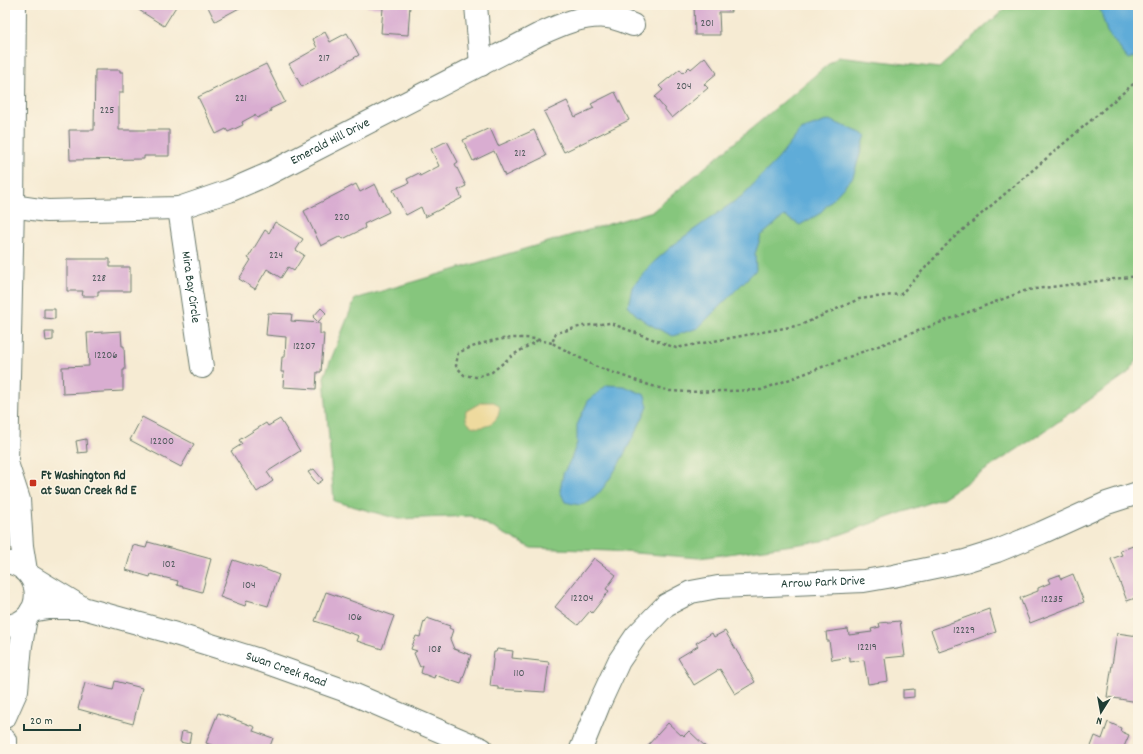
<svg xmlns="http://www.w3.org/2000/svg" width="1143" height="754" viewBox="0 0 1143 754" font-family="Dekko,sans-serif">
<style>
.green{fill:#86c67d;stroke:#528258}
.sand{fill:#eeda9e;stroke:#868c69}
.water{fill:#5facd8;stroke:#3f7486}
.building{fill:#d9add1}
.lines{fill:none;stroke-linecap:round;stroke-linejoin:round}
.minor-casing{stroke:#6a7a6c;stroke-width:24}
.major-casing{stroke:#6a7a6c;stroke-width:24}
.path{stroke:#6a7a6c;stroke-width:2.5;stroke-dasharray:3 3;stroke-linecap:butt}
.minor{stroke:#fff;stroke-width:22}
.major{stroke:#fff;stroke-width:22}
.poi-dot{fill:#c8321e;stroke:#fcf5e5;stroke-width:1.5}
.labels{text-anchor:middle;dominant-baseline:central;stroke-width:3;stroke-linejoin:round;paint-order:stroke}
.number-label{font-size:11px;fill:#4e595b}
.street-label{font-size:13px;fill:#1f3d34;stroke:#fcf5e5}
.poi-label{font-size:13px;font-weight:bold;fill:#1f3d34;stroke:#fcf5e5;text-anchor:start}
</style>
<rect width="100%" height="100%" fill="#fcf5e5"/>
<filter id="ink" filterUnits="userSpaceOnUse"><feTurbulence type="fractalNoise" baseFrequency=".025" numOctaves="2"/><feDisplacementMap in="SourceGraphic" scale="8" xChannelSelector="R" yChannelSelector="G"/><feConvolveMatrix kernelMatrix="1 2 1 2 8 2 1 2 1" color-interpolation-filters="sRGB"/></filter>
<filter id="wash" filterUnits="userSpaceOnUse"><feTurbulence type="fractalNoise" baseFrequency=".012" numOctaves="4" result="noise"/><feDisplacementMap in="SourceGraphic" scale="16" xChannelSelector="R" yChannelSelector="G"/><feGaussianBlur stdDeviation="0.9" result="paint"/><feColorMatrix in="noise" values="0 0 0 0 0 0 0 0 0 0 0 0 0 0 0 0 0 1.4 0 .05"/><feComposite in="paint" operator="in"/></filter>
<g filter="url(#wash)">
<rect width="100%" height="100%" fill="#f6ebd3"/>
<!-- green -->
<path class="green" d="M1009 5H1138V359L1128 373 1042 433 943 498 822 541 699 558 611 551 531 548 471 516 398 519 334 501 324 377 355 299 653 211 838 56 939 68Z"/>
<!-- sand -->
<path class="sand" d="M482 402H494L500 407C499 410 499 413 498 416 490 431 462 433 466 411Z"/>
<!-- water -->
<path class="water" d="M1099 5H1138V56L1128 59 1107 32Z
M829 120 866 135 853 177 819 214 800 225 784 216 761 236 755 254 756 270 698 328 673 336C656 328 640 321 628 306L632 287 654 262 678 241 742 196 778 159 801 130Z
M607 385 624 386 645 395 648 407C637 428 606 499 584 504 579 506 570 503 565 502L560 491 563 474 571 459 577 443V425L588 401Z"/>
<g id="blocks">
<!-- building -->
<path class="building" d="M131 5H177L164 26Z
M207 5H245L215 21Z
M367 5H410L408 35 381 33 383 8 367 7Z
M694 5H730L731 12H719L720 35H695Z
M325 32 330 42 347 33 359 55 302 87 289 64 317 48 313 39Z
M705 57 717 73 704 84 708 88 672 118 655 97 663 90 659 86 680 69 683 73 689 67 691 69Z
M266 64 285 102 270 109 271 111 257 118 255 115 242 122 243 125 228 132 226 129 216 134 198 97Z
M95 70H120V72H123V93H119V130H169V156H144V159L70 160 69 130H94Z
M615 92 629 120 564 152 544 112 567 101 575 117 594 108 591 104Z
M490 128 498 146 534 130 546 156 505 176 494 151 473 161 463 140Z
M447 141 458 162 455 164 466 186 458 190 462 198 425 217 421 207 406 215 393 190 409 183 407 179 419 173 420 176 439 166 431 149Z
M356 184 360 192 375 184 389 212 364 224 365 228 343 239 341 236 321 246 304 211Z
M275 222 303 239 296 250 304 255 294 271 288 267 281 278 267 269 255 289 239 279 251 260 248 258 265 230 269 233Z
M67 259H110V267H130V291H98V296H82L83 291H67Z
M321 308 326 313 318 322 313 317Z
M44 309H55V319L44 318Z
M268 313 292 314 291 321 320 323V334H324L321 372H317L316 389 283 387 284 372H281L282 357H285L286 337 266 335Z
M121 331 122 346H124L125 370H123V391L63 394 62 367 89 366 87 333Z
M45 332H53V340L46 341Z
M142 417 194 444 181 467 130 440Z
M280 419 300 451 267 472 273 481 257 492 231 451 242 444 239 440 266 423 268 426Z
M86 439 87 452 78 453 76 441Z
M314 469 323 480 317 484 308 472Z
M148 542 211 559 202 592 177 585 178 581 151 574 150 577 126 570 133 545 146 548Z
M1138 544V597L1127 601 1111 559 1122 555 1120 551Z
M594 558 616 575 606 589 609 591 592 613 590 611 578 625 555 607Z
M233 560 258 568 259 567 279 575 268 606 247 600 245 606 220 597Z
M1073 574 1084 602 1030 623 1020 598 1038 591V588L1050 583 1048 579 1059 575 1061 579Z
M326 592 394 616 382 649 357 641 359 636 315 621Z
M989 609 996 632 939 652 931 630Z
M427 618 450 626 449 628 453 630 450 639 454 649 471 655 461 684 435 675 434 678 421 673 423 665 420 667 414 653 417 651 411 649 416 636 420 637 424 621 425 622Z
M900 621 905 656 885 658 888 681 868 684 864 660 850 662V657L832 660 829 641H827L826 632 848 629 849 635 872 632 871 629 880 627 879 623Z
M725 631 755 682 735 694 720 669 694 685 678 658 698 646 696 643 712 633 714 637Z
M1117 633 1138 636V702L1107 697Z
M497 649 513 651 512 658 549 662 545 692 498 689V687L490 686 494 652H496Z
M115 681 142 688 133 724 78 709 85 683 113 690Z
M914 689V697L903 698V690Z
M218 713 255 727 253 731 273 738 269 749H222L206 743Z
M1108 722 1121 728 1120 731 1129 735 1123 749H1090L1095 736 1102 739Z
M668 723 681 735 682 734 684 736 689 731 708 749H652L648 745Z
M182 731 191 733 189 744 180 742Z"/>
</g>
</g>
<g filter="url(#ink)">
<use href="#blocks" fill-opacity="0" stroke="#6a7a6c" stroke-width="1"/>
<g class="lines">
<!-- minor casing -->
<g class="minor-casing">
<g id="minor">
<path d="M476 5 481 65"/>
<path id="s1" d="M5 205 47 211 179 208 229 191 266 175 538 35C560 25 584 14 608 17 616 18 625 22 633 25"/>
<path id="s2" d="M179 208 202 367"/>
<path id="s3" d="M32 577 83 608 166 631 259 660 346 691 482 749"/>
<path d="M31 611 48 608H82"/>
<path id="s4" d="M581 749 600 702 619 661 636 636 666 605 691 592 718 587 864 581 893 576 965 561 997 551 1041 533 1107 503 1138 493"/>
</g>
</g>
<!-- major casing -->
<g class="major-casing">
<path id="major" d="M15 5 13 205 7 463 19 500 22 546 26 571
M5 562C46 566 46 624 5 626
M5 717 17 690 21 645 26 618
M5 740V749"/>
</g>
<!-- path -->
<path class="path" d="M1138 80 951 240 901 294 859 299 801 325 676 348 610 323 583 326 556 333 552 343 597 367 649 385 670 391 688 392 761 390 1027 290 1138 276
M538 340 513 355 492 372 476 377 464 375 456 366 458 353C479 343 501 337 524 338 533 338 543 341 552 343"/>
<!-- minor -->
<use href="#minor" class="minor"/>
<!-- major -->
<use href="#major" class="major"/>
</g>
</g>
<!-- markers -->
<rect class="poi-dot" x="29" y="479" width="8" height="8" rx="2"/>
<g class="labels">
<!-- number labels -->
<g class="number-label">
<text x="707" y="24">201</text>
<text x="324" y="59">217</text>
<text x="684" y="87">204</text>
<text x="241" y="99">221</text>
<text x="107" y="111">225</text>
<text x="520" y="154">212</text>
<text x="342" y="218">220</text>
<text x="276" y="256">224</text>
<text x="99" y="279">228</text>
<text x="304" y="347">12207</text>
<text x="106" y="356">12206</text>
<text x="162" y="442">12200</text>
<text x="169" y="565">102</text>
<text x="249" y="586">104</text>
<text x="582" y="599">12204</text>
<text x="1052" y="600">12235</text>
<text x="355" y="618">106</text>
<text x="964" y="631">12229</text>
<text x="867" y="648">12219</text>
<text x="435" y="650">108</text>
<text x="519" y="674">110</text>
</g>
<!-- street labels -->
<g class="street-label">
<text stroke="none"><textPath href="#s1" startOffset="340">Emerald Hill Drive</textPath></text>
<text stroke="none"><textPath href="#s2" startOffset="80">Mira Bay Circle</textPath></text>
<text stroke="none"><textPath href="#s4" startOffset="330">Arrow Park Drive</textPath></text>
<text stroke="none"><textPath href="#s3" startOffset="272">Swan Creek Road</textPath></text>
</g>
<!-- poi labels -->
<g class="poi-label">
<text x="41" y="476">Ft Washington Rd<tspan x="41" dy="15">at Swan Creek Rd E</tspan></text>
</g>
</g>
<!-- margin -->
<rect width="1143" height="754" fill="none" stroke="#fcf5e5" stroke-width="20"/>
<!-- north arrow -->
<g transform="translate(1101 712) rotate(191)" stroke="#fcf5e5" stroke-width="3" paint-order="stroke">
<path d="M0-3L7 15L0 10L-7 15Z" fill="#1f3d34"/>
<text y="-6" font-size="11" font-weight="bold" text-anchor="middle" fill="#1f3d34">N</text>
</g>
<!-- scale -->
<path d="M24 724v6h56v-6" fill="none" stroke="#1f3d34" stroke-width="2"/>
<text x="30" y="724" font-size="12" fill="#1f3d34" stroke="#fcf5e5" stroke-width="3" paint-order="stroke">20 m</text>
</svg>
